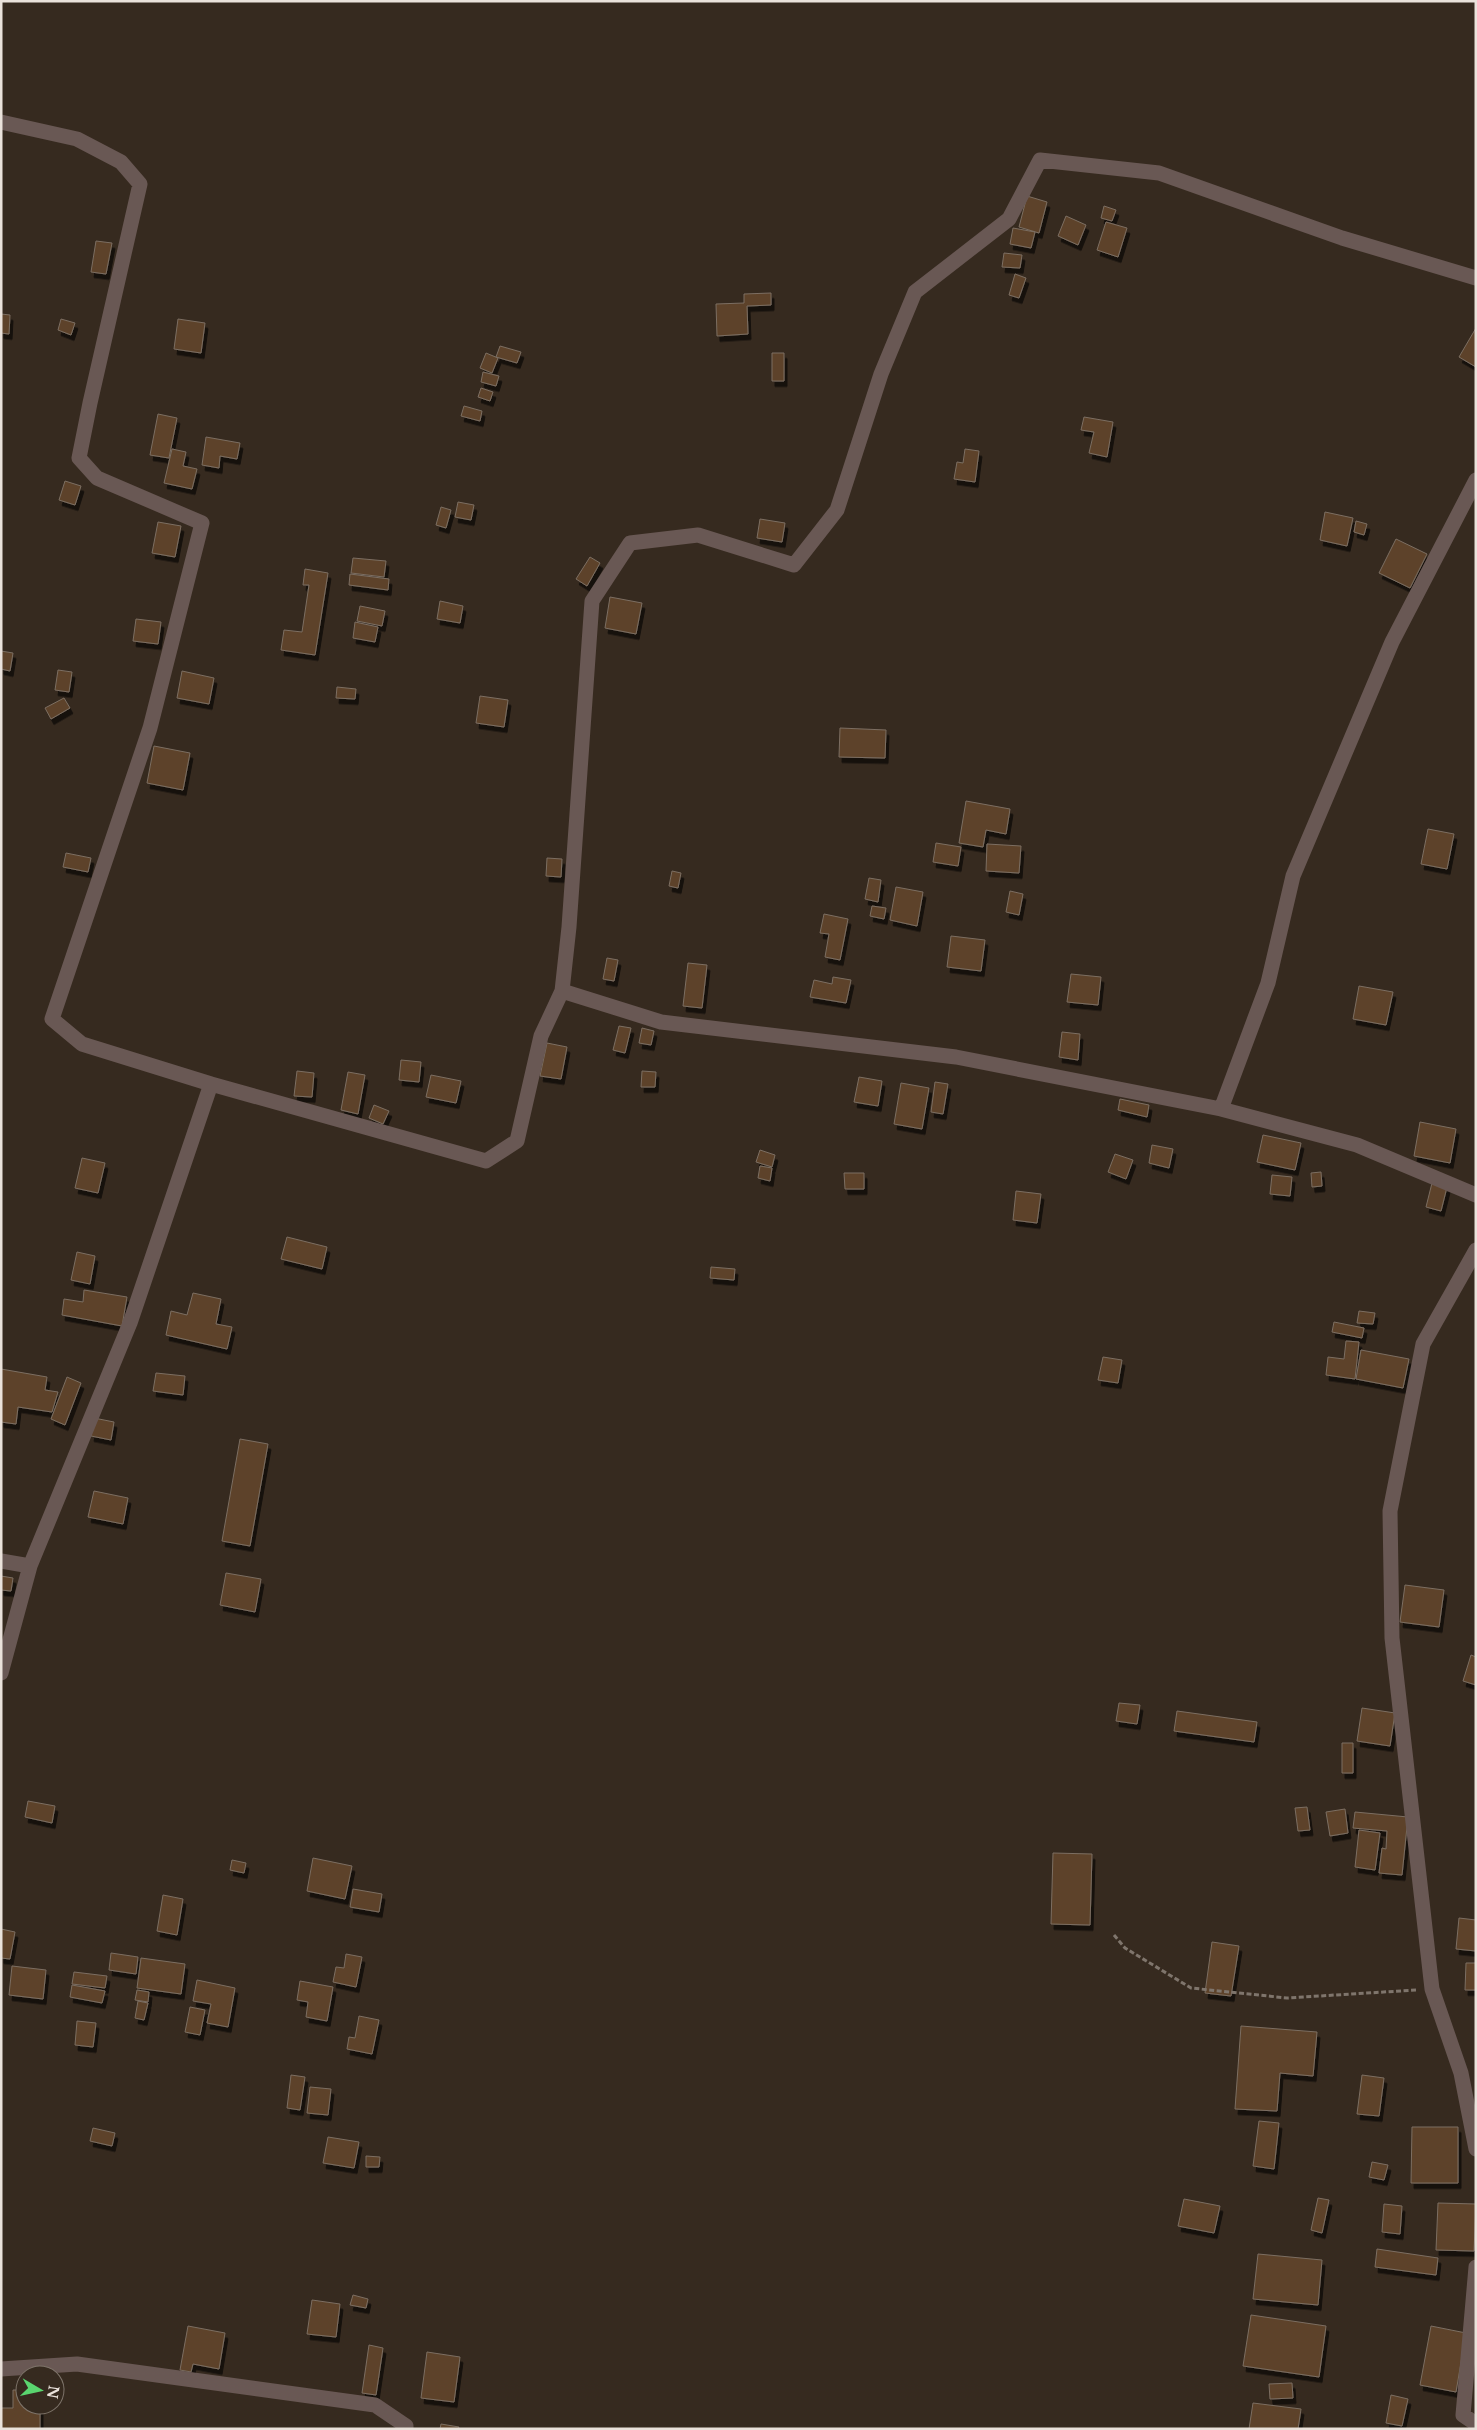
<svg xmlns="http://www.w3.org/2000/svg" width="1477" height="2430" viewBox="0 0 1477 2430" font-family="'Libre Baskerville',serif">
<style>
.building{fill:#5d4329;stroke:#7c6e62;filter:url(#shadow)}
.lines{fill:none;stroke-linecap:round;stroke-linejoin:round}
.path{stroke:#7f756c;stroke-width:3;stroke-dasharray:5 2.5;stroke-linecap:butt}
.street{stroke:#695854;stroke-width:15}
</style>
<defs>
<filter id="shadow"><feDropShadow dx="3" dy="5.5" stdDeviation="0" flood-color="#0009"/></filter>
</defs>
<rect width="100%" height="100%" fill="#362a1f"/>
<!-- building -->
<path class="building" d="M1027 196 1047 202 1039 233 1019 227Z
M1104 206 1116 210 1112 221 1101 218Z
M1066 216 1086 225 1078 245 1058 236Z
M1106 222 1127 228 1118 257 1097 250Z
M1013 228 1035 232 1031 248 1010 244Z
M96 241 112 243 106 274 91 272Z
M1004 253 1022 255 1020 268 1002 267Z
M1015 274 1026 278 1019 298 1009 295Z
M771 293V305L747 306 748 334 717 336 716 304 744 303V294Z
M1 314 10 315 9 334 1 333Z
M61 319 75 323 71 335 58 330Z
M178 319 205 323 201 353 174 349Z
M1476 328V367L1459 357Z
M500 346 521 352 517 363 496 357Z
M486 353 498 358 492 373 480 368Z
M772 353H784V381H772Z
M483 372 499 376 496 386 481 382Z
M481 388 493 392 490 401 478 397Z
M464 406 482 411 480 421 461 416Z
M158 414 177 418 169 458 150 455Z
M1084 417 1113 422 1107 457 1089 453 1094 432 1081 430Z
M206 437 240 443 237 459 220 456 219 468 202 465Z
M172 449 186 452 183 466 197 469 192 489 164 483Z
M965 449 979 451 975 482 954 479 957 462 963 463Z
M65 481 81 486 75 505 59 500Z
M458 502 474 505 471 520 455 517Z
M441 507 451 510 446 528 436 525Z
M1325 512 1353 518 1347 546 1320 540Z
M760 519 785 523 782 542 757 538Z
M1356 521 1367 524 1364 535 1354 532Z
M158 522 181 526 175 557 152 553Z
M1396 539 1427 554 1410 588 1379 573Z
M590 557 600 563 587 586 576 579Z
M353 558 386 561 384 577 351 573Z
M305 569 328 573 315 655 281 650 284 630 302 632 309 585H303Z
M350 574 389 579 388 590 349 585Z
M610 597 642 603 636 634 605 628Z
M440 601 463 606 460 623 437 619Z
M360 606 385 611 382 626 357 621Z
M136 619 161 622 158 644 133 641Z
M355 622 378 627 375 642 353 638Z
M1 651 13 653 10 671 1 669Z
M58 670 72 672 69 692 55 690Z
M182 671 214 678 209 704 177 698Z
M337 687 356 689 355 699 336 698Z
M480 696 508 700 504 727 476 723Z
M64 698 70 708 51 719 45 708Z
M840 728 886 730 885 758 839 757Z
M154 746 190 753 183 790 147 783Z
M966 801 1010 809 1006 834 986 830 983 847 959 843Z
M1428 829 1454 834 1447 869 1421 864Z
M936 843 961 847 958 866 933 862Z
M987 844 1021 846 1019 873 986 871Z
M66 853 91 858 88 872 63 867Z
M547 858 562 859 561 877 546 876Z
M672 871 681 873 678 888 669 886Z
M869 878 881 880 878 902 865 899Z
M896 887 923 892 917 926 890 920Z
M1010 891 1023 894 1019 915 1006 912Z
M872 906 886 908 884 919 870 916Z
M824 914 848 919 840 960 825 957 829 934 820 933Z
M951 936 985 940 981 971 947 967Z
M607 958 618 960 614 981 603 979Z
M688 963 707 965 702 1008 683 1006Z
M1071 974 1101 977 1098 1005 1067 1002Z
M833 977 851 980 846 1003 810 997 814 980 832 984Z
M1359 986 1393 992 1386 1025 1353 1019Z
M619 1026 631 1028 625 1053 613 1050Z
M642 1028 654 1031 651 1045 639 1043Z
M1062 1032 1080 1034 1078 1060 1059 1057Z
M547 1043 567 1047 561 1079 540 1076Z
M401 1060 421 1062 419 1082 399 1080Z
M297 1071 314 1073 312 1097 294 1096Z
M642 1071 656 1072 655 1087H641Z
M348 1072 365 1075 358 1114 341 1110Z
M431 1075 461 1081 456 1103 426 1097Z
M859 1077 882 1081 878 1106 854 1102Z
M935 1082 948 1084 943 1114 931 1112Z
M901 1083 929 1088 922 1129 894 1124Z
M1120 1099 1149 1105 1147 1117 1118 1110Z
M374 1105 389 1111 383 1124 369 1118Z
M1420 1122 1456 1129 1450 1163 1414 1156Z
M1263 1135 1301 1143 1295 1170 1257 1162Z
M1152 1145 1173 1149 1169 1168 1149 1163Z
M760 1150 775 1155 772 1167 756 1162Z
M1115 1154 1133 1160 1126 1179 1108 1172Z
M82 1158 105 1163 98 1193 75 1188Z
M760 1166 772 1168 770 1181 758 1178Z
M1321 1172 1322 1186 1312 1187 1311 1173Z
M844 1173H864V1189H845Z
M1272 1175 1292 1177 1290 1196 1270 1194Z
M1432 1183 1447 1187 1441 1211 1426 1207Z
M1016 1191 1041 1194 1037 1223 1013 1220Z
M287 1237 327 1247 322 1269 281 1259Z
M77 1252 95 1256 90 1284 71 1280Z
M711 1267 735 1269 734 1280 710 1278Z
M84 1290 127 1297 122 1326 62 1315 64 1299 83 1302Z
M193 1293 221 1299 216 1324 232 1327 227 1349 166 1335 171 1311 187 1315Z
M1359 1311 1375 1313 1373 1324 1357 1323Z
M1334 1322 1364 1328 1362 1338 1332 1332Z
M1346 1341 1359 1342 1355 1379 1326 1375 1328 1357 1344 1359Z
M1361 1350 1409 1359 1403 1388 1356 1379Z
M1103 1357 1122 1360 1118 1383 1098 1380Z
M1 1369 47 1377 45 1390 58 1392 52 1412 18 1407 16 1424 1 1422Z
M156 1373 185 1376 183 1395 153 1391Z
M67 1377 81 1383 65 1425 51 1419Z
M94 1418 114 1422 111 1440 91 1436Z
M240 1439 268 1444 250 1546 222 1541Z
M94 1491 128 1498 123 1524 88 1517Z
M226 1573 261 1579 255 1612 220 1605Z
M1 1576 13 1578 11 1591 1 1590Z
M1405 1585 1444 1590 1439 1627 1400 1622Z
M1471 1655 1476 1657V1685L1463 1681Z
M1119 1703 1140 1705 1137 1724 1116 1721Z
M1362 1708 1395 1713 1390 1746 1357 1741Z
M1177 1711 1257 1722 1254 1742 1174 1731Z
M1342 1743H1353V1773H1342Z
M28 1801 55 1806 52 1823 25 1817Z
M1307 1807 1310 1830 1298 1831 1295 1808Z
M1345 1809 1348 1833 1330 1836 1326 1812Z
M1355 1812 1408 1817 1402 1875 1379 1873 1382 1848 1386 1849 1387 1831 1353 1828Z
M1359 1830 1380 1833 1375 1870 1355 1867Z
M1053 1853 1092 1854 1090 1925 1051 1924Z
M313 1858 352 1866 345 1899 307 1891Z
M232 1860 246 1863 244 1873 230 1870Z
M353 1889 382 1894 379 1912 350 1907Z
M163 1895 183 1899 177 1935 157 1931Z
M1459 1918 1476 1920V1951L1456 1949Z
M1 1929 15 1932 10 1959 1 1958Z
M1212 1942 1239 1946 1231 1996 1205 1993Z
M111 1953 138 1957 136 1974 109 1970Z
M346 1954 362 1957 356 1987 333 1982 336 1967 344 1968Z
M141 1958 185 1964 181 1994 137 1988Z
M1466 1963H1476V1990H1465Z
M12 1966 46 1970 43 1999 9 1995Z
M74 1972 107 1976 105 1988 72 1984Z
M197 1980 235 1988 228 2027 207 2023 211 2004 193 2001Z
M300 1981 333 1987 327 2021 306 2017 308 2002 297 2000Z
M72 1985 105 1991 102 2003 70 1997Z
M137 1990 149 1992 148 2002 135 2000Z
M138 2001 148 2003 144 2020 135 2018Z
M190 2007 205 2010 200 2035 185 2032Z
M359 2016 379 2020 372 2054 347 2049 349 2037 355 2038Z
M77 2021 96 2023 93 2047 75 2045Z
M1241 2026 1317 2032 1313 2076 1280 2073 1277 2111 1235 2109Z
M291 2075 305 2077 300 2110 287 2108Z
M1362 2075 1384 2078 1379 2116 1357 2114Z
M310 2087 331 2089 328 2115 307 2113Z
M1259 2121 1279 2123 1274 2169 1253 2166Z
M1412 2127H1458V2183H1411Z
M93 2128 115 2133 112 2146 90 2141Z
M328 2137 359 2142 354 2168 323 2163Z
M366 2156 380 2157 379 2167H366Z
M1372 2162 1388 2165 1384 2180 1369 2177Z
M1318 2198 1329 2200 1322 2233 1311 2230Z
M1184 2199 1220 2206 1214 2233 1178 2226Z
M1438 2203 1476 2204 1474 2251 1436 2250Z
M1384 2204 1402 2206 1400 2234 1382 2232Z
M1377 2249 1438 2258 1436 2275 1375 2267Z
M1258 2254 1322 2260 1318 2305 1253 2299Z
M353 2295 368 2299 366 2308 350 2305Z
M312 2300 340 2304 336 2337 307 2334Z
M1251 2315 1326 2326 1319 2377 1243 2366Z
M188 2326 225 2333 219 2369 193 2364 191 2372 180 2370Z
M1431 2326 1466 2333 1456 2392 1420 2385Z
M369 2345 383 2348 376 2395 362 2393Z
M427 2352 460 2357 454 2402 421 2398Z
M1292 2383 1293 2398 1270 2399 1269 2384Z
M13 2390H25V2405H40V2429H1V2408H13Z
M1391 2395 1408 2399 1402 2426 1386 2423Z
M1253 2403 1301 2409 1298 2429H1249Z
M441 2424 459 2427 458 2429H440Z"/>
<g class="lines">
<!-- path -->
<path class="path" d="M1114 1935 1125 1948 1191 1988 1287 1998 1416 1990"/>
<!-- street -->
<path class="street" d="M1 122 77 139 121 162 140 184 90 403 79 458 97 478 202 523 150 728 52 1019 82 1044 211 1084
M562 991 661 1022 956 1057 1221 1109 1357 1145 1476 1195
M1221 1109 1268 983 1293 876 1392 642 1476 480
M1476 1250 1423 1344 1390 1511 1392 1638 1432 1989 1461 2073 1476 2149
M1 1561 30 1566
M1 1673 30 1566 130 1323 211 1084 486 1161 517 1141 541 1036 562 991 569 927 592 601 630 543 698 535 794 565 837 510 881 374 915 292 1009 219 1040 160 1159 173 1342 238 1476 278
M1476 2267 1463 2415 1476 2424
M1 2369 77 2364 375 2405 406 2426V2429"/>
</g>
<!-- border -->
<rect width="1477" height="2430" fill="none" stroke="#eae2db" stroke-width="5"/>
<!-- north arrow -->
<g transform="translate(40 2390) rotate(99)"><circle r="24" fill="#362a1f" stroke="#7e746a"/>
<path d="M0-4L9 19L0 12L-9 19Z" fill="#5ad56f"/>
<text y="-8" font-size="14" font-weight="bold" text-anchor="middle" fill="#eae2db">N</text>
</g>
</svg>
